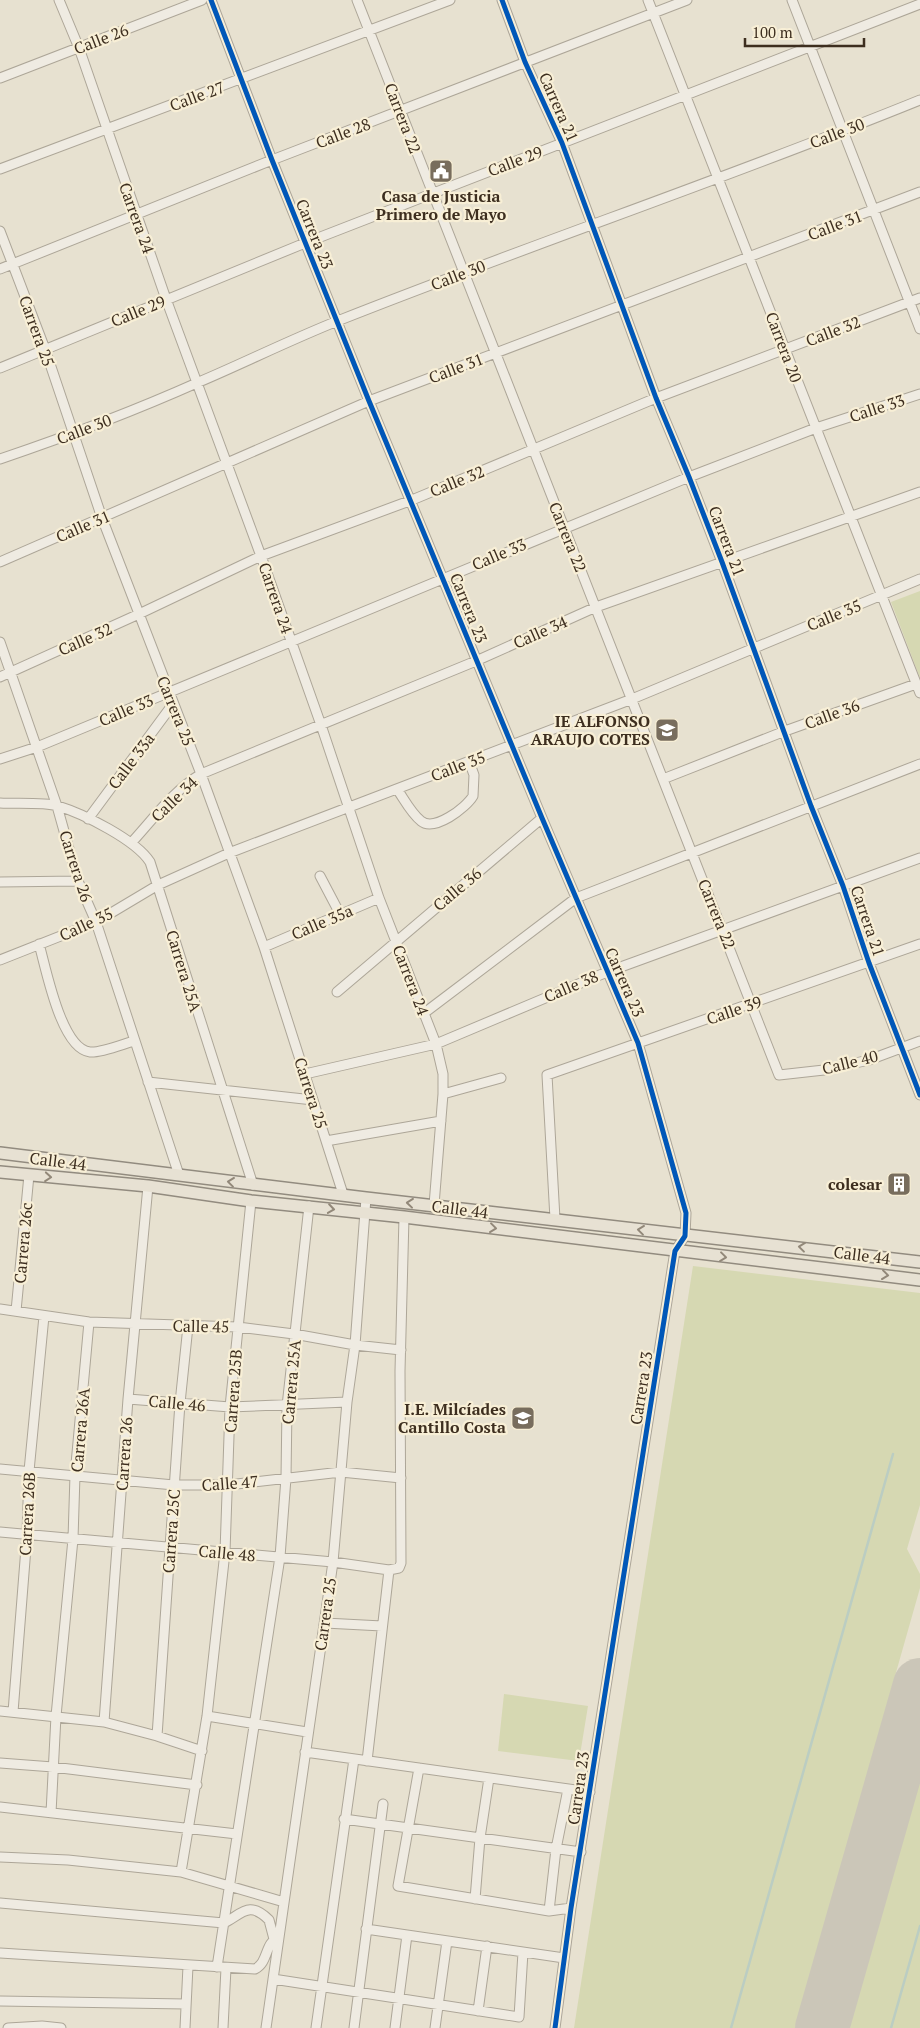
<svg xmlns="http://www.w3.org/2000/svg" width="920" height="2028" viewBox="0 0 920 2028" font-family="'PT Serif',serif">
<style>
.green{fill:#d6d8b2}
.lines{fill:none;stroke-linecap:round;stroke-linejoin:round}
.stream{stroke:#bbcdc2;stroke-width:2.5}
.runway{stroke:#cbc6b8;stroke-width:54}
.minor-casing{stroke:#ada698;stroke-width:11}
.major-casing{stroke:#928b7f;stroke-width:14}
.minor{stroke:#efebe2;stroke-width:9}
.major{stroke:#e7e1d3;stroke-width:11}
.cycleway-casing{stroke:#f8efd6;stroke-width:8}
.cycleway{stroke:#0057b8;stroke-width:5}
.oneway{stroke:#928879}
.labels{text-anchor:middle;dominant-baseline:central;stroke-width:4.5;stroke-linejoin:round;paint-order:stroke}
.street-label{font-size:16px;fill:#3d2e1f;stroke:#f8efd6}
.poi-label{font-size:16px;font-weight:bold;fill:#3d2e1f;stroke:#f8efd6;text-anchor:end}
</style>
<rect width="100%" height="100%" fill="#e7e1d0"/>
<!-- green -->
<path class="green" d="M920 591V678L891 602Z
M693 1266 920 1293V1505L907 1549 920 1574V1588L795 2028H574Z
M504 1694 588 1706 579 1761 498 1751Z
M920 1770V2028H847Z"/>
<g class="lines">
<!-- stream -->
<path class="stream" d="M731 2028 893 1454
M891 2028 920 1926"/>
<!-- runway -->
<path class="runway" d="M822 2028 920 1685"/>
<!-- minor casing -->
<g class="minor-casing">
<path id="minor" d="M59 0 79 48 166 299 261 556 321 725 379 898 436 1044 443 1074V1094L434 1205
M211 0 272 160 369 401 542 818 638 1043 686 1213 685 1236 675 1251 571 1908 555 2028
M357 0 779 1075 824 1070 869 1060 920 1041
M502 0 525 62 562 143 656 398 689 477 722 562 811 806 843 886 869 963 920 1095
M648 0 920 693
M792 0 920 329
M0 78 202 0
M0 169 450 0
M0 231 45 349 102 518 201 774 264 947 343 1194
M0 269 272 160 687 0
M0 368 305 243 920 4
M0 459C68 436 134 411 199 382 246 362 292 339 340 320 532 244 728 178 920 100
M0 562 369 401 920 192
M0 642 57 806 78 881 96 922 179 1175
M0 677 139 614 261 556 412 500 656 398 920 298
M0 759 37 747 689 477 816 428 920 394
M663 779 785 731 916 684
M397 789C404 799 411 813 421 821 434 832 466 808 473 796L474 775 469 761
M0 803C16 804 44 802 58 806 84 814 136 840 150 862L253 1185
M88 819 173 704
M132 842C154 818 173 791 201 774L476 661 596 607 920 492
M320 876 340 914
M0 882 78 881
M39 944C46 968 61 1049 90 1052 101 1053 123 1044 134 1041
M264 947 379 898
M0 960 96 922 158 885 229 853 632 699 920 579
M337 992 542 818
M423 1014 576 898 920 764
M305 1074 436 1044 607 972 920 858
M148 1082 313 1100
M443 1094 501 1078
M326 1141 441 1121
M555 1219 547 1075 920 944
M0 1309 89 1322 238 1327 294 1334 355 1345 401 1350
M16 1311 29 1175
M128 1399 230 1407 347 1402
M0 1469 174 1485H228L341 1472 401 1478
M0 1532 333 1562 389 1570 399 1568 401 1563 400 1371 404 1217
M325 1623 382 1626
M0 1711 104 1722 157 1736 202 1751
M13 1712 27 1535 29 1471 44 1316
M207 1716 307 1732
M104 1722 128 1399 148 1186
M157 1736 180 1403 188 1326
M305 1752 590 1792
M367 1761 389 1570
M0 1763 53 1767 197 1785
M419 1768 398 1886 549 1911 571 1908
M0 1807 237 1834
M51 1813 56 1716 73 1539 75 1475 89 1322
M344 1819 581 1852
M0 1857 68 1860 181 1872 284 1902
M181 1872 207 1716 225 1552 230 1407 251 1201
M475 1899 480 1838 489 1778
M0 1903 224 1923C242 1914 249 1900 269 1920L274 1939
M549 1911 556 1849 568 1789
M366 1929 564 1958
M0 1953 255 1969C269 1962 264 1943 279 1937
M217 1967 280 1557 286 1478 287 1406 309 1206
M273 1979 519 2017 523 1952
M0 2001 186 2004
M478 2011 487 1946
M8 2028 42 2026 61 2028
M185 2028 188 1966
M223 2028 226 1968
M266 2028 333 1562 347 1402 355 1345 366 1198
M316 2028 354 1759
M354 2028 383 1804
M395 2028 407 1935
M435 2028 447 1941"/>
</g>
<!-- major casing -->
<g class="major-casing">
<path id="major" d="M0 1153 366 1198 920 1262
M0 1172 148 1186 251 1201 404 1217 920 1280"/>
</g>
<!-- minor -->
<use href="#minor" class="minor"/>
<!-- major -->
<use href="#major" class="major"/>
<!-- cycleway casing -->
<g class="cycleway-casing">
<path id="cycleway" d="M211 0 272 160 369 401 542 818 638 1043 686 1213 685 1236 675 1251 571 1908 555 2028
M502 0 525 62 562 143 656 398 689 477 722 562 811 806 843 886 869 963 920 1095"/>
</g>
<!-- cycleway -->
<use href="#cycleway" class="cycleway"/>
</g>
<!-- one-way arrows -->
<defs><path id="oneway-chevron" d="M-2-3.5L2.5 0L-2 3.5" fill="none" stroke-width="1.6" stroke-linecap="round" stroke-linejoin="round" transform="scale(1.25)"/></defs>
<g class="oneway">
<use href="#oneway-chevron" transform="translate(48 1177) rotate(5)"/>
<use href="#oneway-chevron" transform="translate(231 1182) rotate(-173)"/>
<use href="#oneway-chevron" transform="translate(410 1203) rotate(-174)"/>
<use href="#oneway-chevron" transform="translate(331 1209) rotate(8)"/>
<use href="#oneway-chevron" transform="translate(493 1228) rotate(7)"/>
<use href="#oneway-chevron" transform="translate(641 1230) rotate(-173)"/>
<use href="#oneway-chevron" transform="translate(802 1247) rotate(-173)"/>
<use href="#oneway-chevron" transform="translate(723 1257) rotate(7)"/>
<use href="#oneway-chevron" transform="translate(885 1275) rotate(7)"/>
</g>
<!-- icons -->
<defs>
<g id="civic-square" transform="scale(1.25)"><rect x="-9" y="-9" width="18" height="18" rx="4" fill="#786d5d" stroke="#f8efd6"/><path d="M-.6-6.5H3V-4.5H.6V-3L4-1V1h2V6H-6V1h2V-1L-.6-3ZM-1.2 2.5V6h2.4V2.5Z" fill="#fff"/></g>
<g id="school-square" transform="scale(1.25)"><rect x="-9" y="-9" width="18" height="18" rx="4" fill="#786d5d" stroke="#f8efd6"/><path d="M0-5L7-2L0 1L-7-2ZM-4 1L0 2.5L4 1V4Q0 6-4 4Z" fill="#fff"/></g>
<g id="building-square" transform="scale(1.25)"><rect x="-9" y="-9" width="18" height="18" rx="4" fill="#786d5d" stroke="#f8efd6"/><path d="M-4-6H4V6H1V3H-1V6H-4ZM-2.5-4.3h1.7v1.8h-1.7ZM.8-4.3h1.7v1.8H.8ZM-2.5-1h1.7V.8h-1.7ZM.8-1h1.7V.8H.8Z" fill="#fff"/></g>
</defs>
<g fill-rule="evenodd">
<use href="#civic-square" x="441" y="171"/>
<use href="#school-square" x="667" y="730"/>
<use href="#building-square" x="899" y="1184"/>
<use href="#school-square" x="523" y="1418"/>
</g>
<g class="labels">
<!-- street labels -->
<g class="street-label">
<text transform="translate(101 39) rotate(-21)">Calle 26</text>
<text transform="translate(197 96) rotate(-20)">Calle 27</text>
<text transform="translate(559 107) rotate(66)">Carrera 21</text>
<text transform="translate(403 118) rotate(69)">Carrera 22</text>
<text transform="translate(343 133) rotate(-21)">Calle 28</text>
<text transform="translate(837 133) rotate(-21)">Calle 30</text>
<text transform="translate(515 161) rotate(-21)">Calle 29</text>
<text transform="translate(137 218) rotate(70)">Carrera 24</text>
<text transform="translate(835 225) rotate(-21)">Calle 31</text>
<text transform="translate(315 234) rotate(68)">Carrera 23</text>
<text transform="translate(458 275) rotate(-21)">Calle 30</text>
<text transform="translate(138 311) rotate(-22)">Calle 29</text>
<text transform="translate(37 331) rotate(70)">Carrera 25</text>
<text transform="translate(833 331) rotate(-21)">Calle 32</text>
<text transform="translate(784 347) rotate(69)">Carrera 20</text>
<text transform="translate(456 368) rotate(-21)">Calle 31</text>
<text transform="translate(877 408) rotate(-18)">Calle 33</text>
<text transform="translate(84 429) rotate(-21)">Calle 30</text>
<text transform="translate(457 481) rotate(-22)">Calle 32</text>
<text transform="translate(83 526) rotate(-23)">Calle 31</text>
<text transform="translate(568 537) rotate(68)">Carrera 22</text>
<text transform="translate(727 541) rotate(69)">Carrera 21</text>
<text transform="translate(499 554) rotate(-23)">Calle 33</text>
<text transform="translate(276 598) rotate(71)">Carrera 24</text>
<text transform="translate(469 608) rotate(68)">Carrera 23</text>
<text transform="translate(834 615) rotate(-22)">Calle 35</text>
<text transform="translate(540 632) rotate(-24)">Calle 34</text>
<text transform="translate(85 639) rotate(-24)">Calle 32</text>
<text transform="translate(126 710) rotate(-23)">Calle 33</text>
<text transform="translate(176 711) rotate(68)">Carrera 25</text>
<text transform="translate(832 714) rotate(-20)">Calle 36</text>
<text transform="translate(131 761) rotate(-53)">Calle 33a</text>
<text transform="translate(458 766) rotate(-21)">Calle 35</text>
<text transform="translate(174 799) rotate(-44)">Calle 34</text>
<text transform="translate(76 866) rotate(72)">Carrera 26</text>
<text transform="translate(457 889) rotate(-40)">Calle 36</text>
<text transform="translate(717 914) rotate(68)">Carrera 22</text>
<text transform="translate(868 921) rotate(71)">Carrera 21</text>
<text transform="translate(322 922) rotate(-23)">Calle 35a</text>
<text transform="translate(86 924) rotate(-25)">Calle 35</text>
<text transform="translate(184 971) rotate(73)">Carrera 25A</text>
<text transform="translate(411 980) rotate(69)">Carrera 24</text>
<text transform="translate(625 982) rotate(66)">Carrera 23</text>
<text transform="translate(571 986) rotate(-23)">Calle 38</text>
<text transform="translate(734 1010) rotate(-19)">Calle 39</text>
<text transform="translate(850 1062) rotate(-14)">Calle 40</text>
<text transform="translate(311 1093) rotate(72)">Carrera 25</text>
<text transform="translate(58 1161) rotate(7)">Calle 44</text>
<text transform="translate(460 1209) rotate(7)">Calle 44</text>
<text transform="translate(23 1243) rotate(-85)">Carrera 26c</text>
<text transform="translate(862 1255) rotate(7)">Calle 44</text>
<text transform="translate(201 1326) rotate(1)">Calle 45</text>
<text transform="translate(291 1382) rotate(-85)">Carrera 25A</text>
<text transform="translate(641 1388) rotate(-81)">Carrera 23</text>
<text transform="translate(233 1391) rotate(-86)">Carrera 25B</text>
<text transform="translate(177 1403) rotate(5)">Calle 46</text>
<text transform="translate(80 1430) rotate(-85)">Carrera 26A</text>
<text transform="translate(124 1454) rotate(-86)">Carrera 26</text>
<text transform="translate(230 1483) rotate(-4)">Calle 47</text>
<text transform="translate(27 1514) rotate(-87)">Carrera 26B</text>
<text transform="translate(171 1531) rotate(-86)">Carrera 25C</text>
<text transform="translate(227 1553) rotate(5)">Calle 48</text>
<text transform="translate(325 1614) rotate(-82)">Carrera 25</text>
<text transform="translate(578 1788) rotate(-82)">Carrera 23</text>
</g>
<!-- poi labels -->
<g class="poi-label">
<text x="441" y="196" text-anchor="middle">Casa de Justicia<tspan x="441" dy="18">Primero de Mayo</tspan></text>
<text x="650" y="721">IE ALFONSO<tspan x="650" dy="18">ARAUJO COTES</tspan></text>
<text x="882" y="1184">colesar</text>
<text x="506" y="1409">I.E. Milcíades<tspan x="506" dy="18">Cantillo Costa</tspan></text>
</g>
</g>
<!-- scale -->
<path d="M745 38v8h119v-8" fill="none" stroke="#3d2e1f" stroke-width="2.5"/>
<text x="752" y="38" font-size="15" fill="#3d2e1f" stroke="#f8efd6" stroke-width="4" paint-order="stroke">100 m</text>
</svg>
